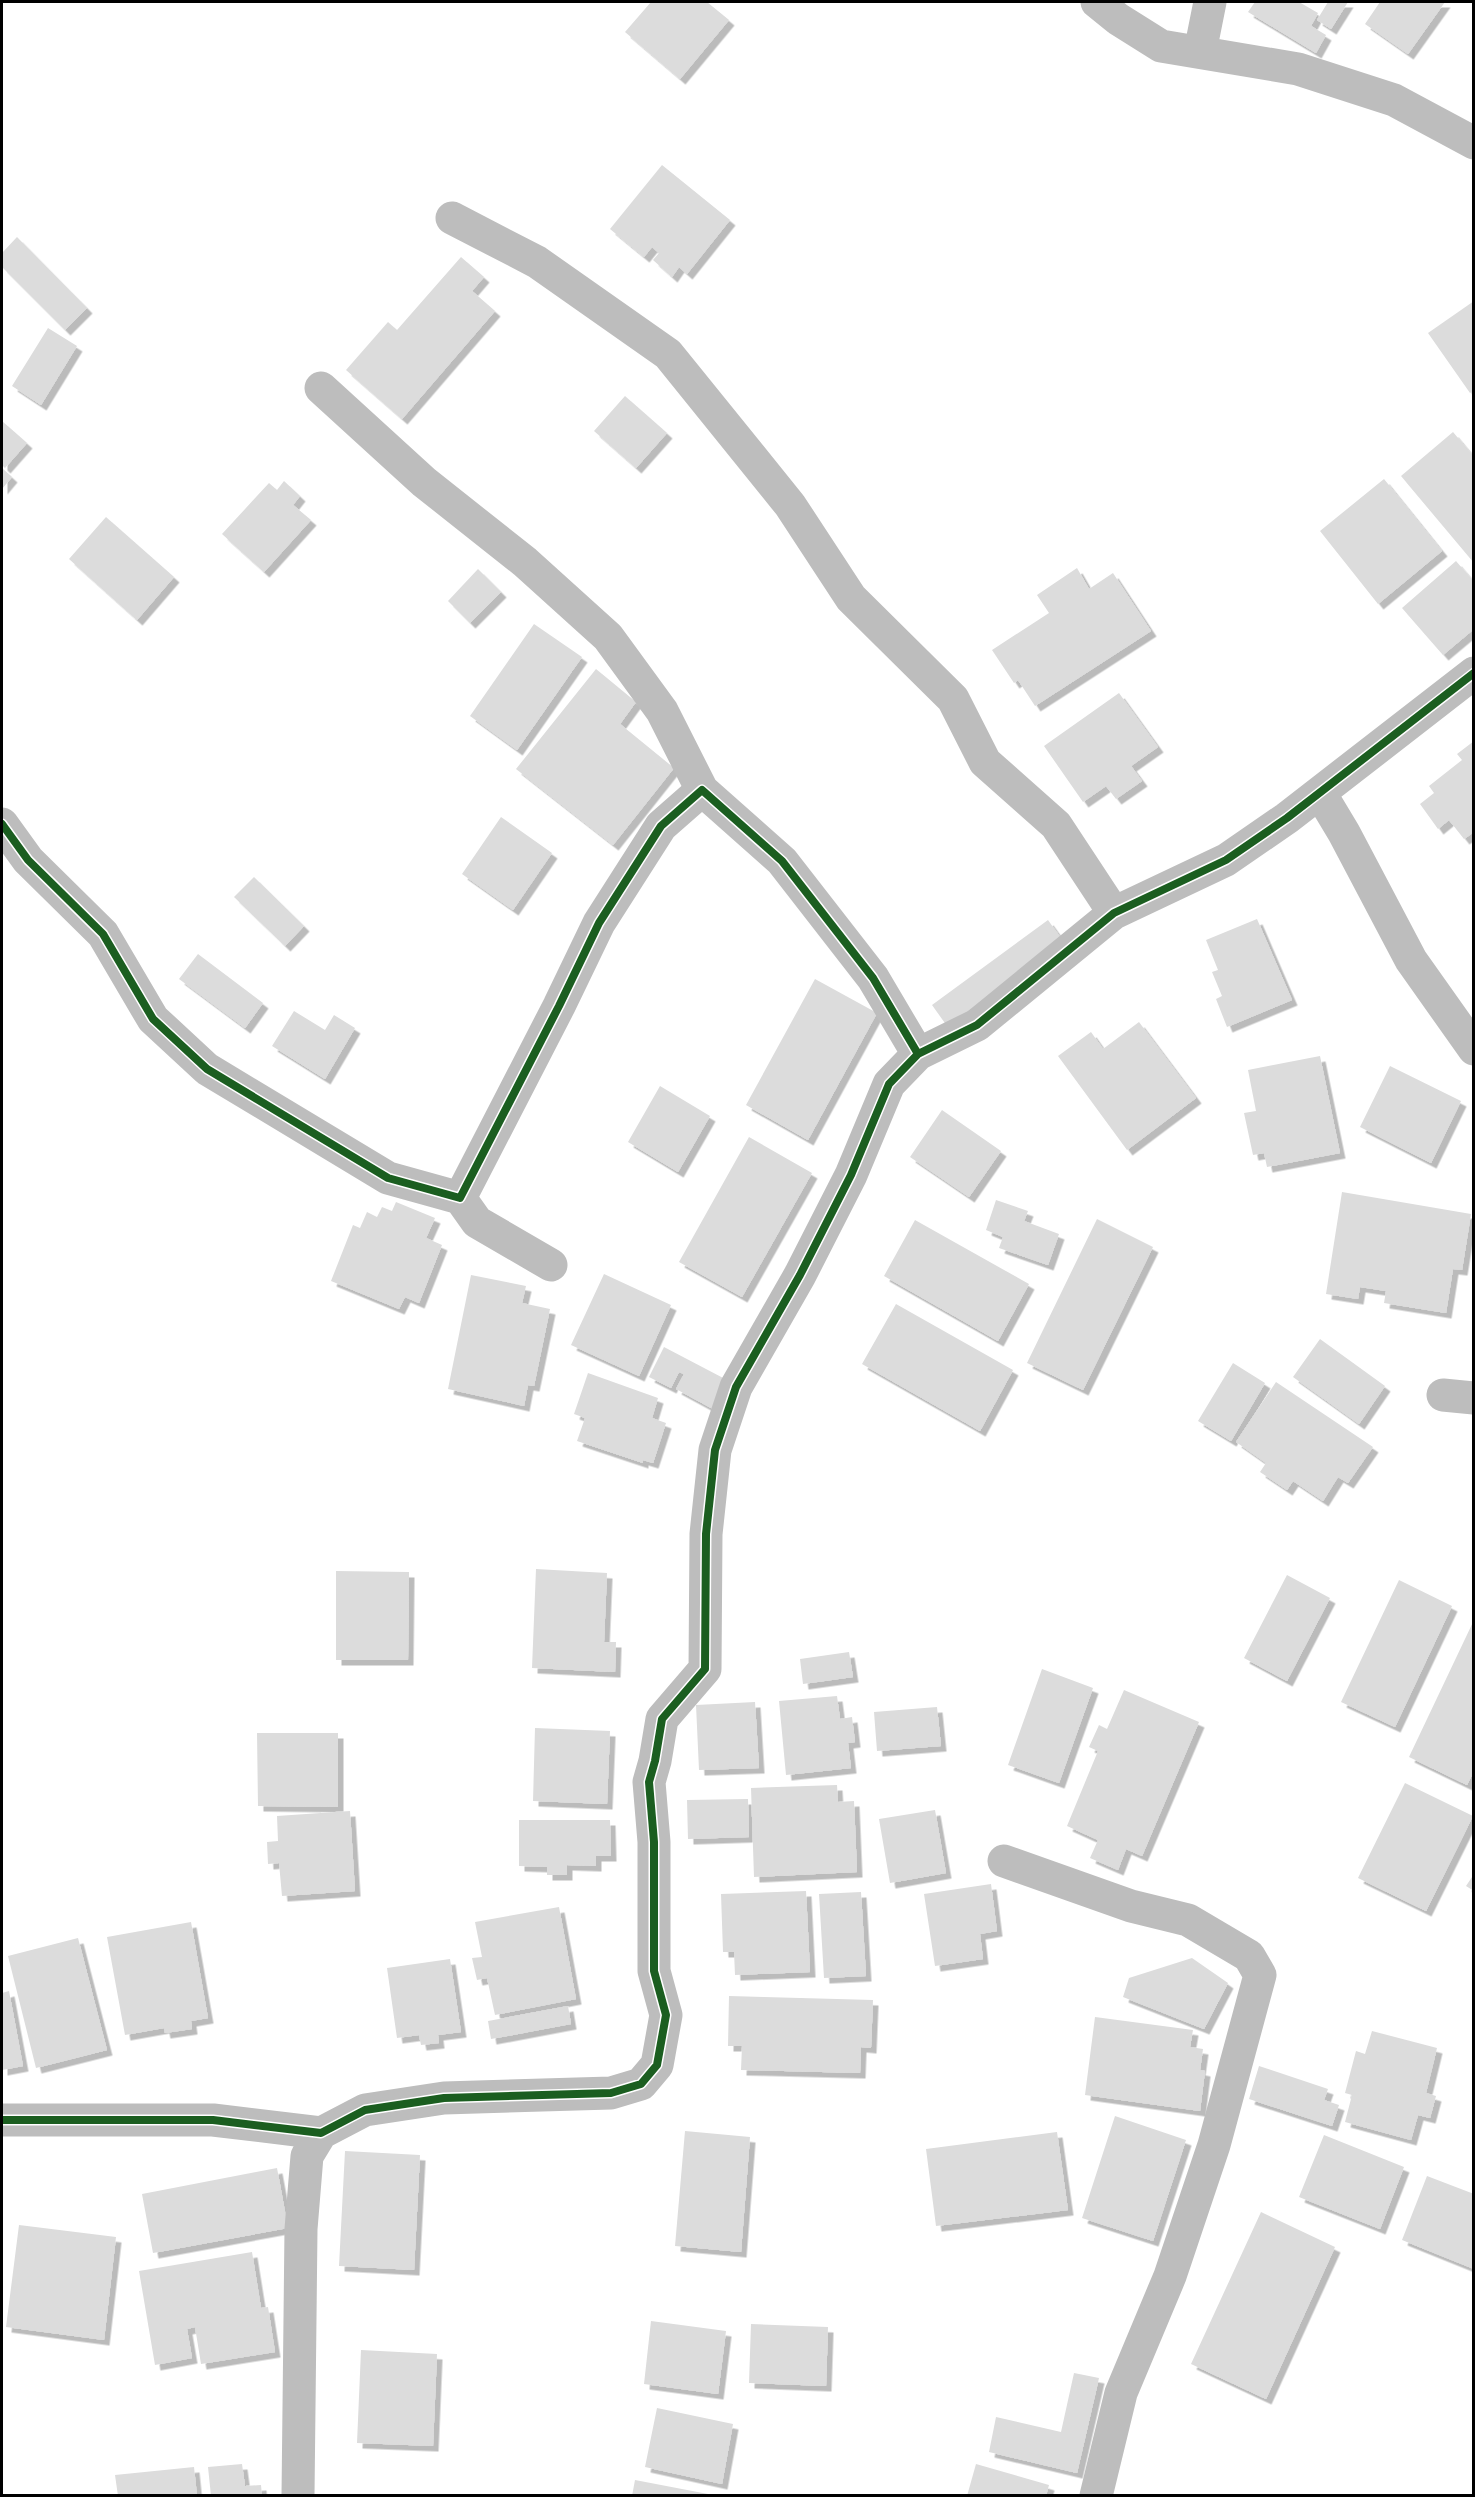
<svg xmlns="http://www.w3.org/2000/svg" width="1475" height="2497" viewBox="0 0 1475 2497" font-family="'Golos Text',sans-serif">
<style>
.building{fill:#dcdcdc;filter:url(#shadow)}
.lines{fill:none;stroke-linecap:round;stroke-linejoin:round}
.street{stroke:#bdbdbd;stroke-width:33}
.cycleway-casing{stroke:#fff;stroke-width:11}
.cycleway{stroke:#1b5e20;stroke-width:8}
</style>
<defs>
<filter id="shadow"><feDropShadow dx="5.5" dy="5.5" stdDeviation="0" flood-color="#0004"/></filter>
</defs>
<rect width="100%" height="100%" fill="#fff"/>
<!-- building -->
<path class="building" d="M651 2H707L729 20 680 79 625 32Z
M1255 2H1299L1318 13 1311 26 1326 35 1316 53 1248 12Z
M1328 2H1348L1331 29 1317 20Z
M1380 2H1445L1408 54 1365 24Z
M662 165 730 220 687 274 679 267 672 277 653 260 659 253 652 247 644 257 610 229Z
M17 237 87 308 65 330 2 267V253Z
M461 257 484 277 472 291 495 311 402 419 346 370 388 322 397 330Z
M1474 301V390L1470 393 1428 333Z
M48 328 77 346 41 405 12 386Z
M625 396 667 433 636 468 594 431Z
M2 421 27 443 5 468 2 465Z
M1453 432 1474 457V563L1401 476Z
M2 468 12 477 2 489Z
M1384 479 1442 551 1378 604 1320 531Z
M284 481 300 496 293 505 311 520 264 572 222 534 269 483 277 490Z
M106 517 174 577 137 620 69 559Z
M1456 561 1474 582V629L1443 655 1402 608Z
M1077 568 1089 589 1113 573 1151 631 1035 706 1018 680 1014 683 992 650 1049 613 1037 595Z
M478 569 501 592 470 623 448 601Z
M534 624 582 657 517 750 470 716Z
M596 669 636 702 620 724 674 768 613 845 516 769Z
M1119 693 1158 747 1131 766 1142 781 1116 799 1106 786 1083 802 1044 746Z
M1474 741V832L1464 839 1449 820 1438 829 1420 804 1434 793 1429 786 1462 760 1457 754Z
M501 817 552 853 513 910 462 874Z
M254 877 304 926 285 946 234 897Z
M1257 919 1292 1000 1227 1027 1216 999 1222 996 1212 972 1218 970 1206 940Z
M1048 920 1063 941 947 1026 932 1005Z
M198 954 263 1003 245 1028 179 979Z
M815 979 877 1013 808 1140 746 1105Z
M294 1011 325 1030 334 1015 355 1028 325 1079 272 1046Z
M1139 1022 1196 1098 1127 1150 1058 1056 1091 1032 1103 1049Z
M1320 1056 1340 1153 1267 1167 1264 1153 1253 1155 1244 1113 1256 1111 1248 1070Z
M1390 1066 1461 1101 1431 1163 1360 1127Z
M660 1086 710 1116 678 1172 628 1142Z
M942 1110 1001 1151 969 1197 910 1157Z
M749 1137 812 1173 742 1297 679 1262Z
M1342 1192 1471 1214 1462 1270 1453 1269 1446 1313 1384 1303 1386 1291 1360 1287 1358 1299 1326 1294Z
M996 1200 1028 1211 1024 1221 1059 1234 1048 1265 999 1248 1003 1237 986 1230Z
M396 1202 435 1218 426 1238 442 1245 419 1303 405 1297 399 1309 331 1281 353 1225 360 1228 367 1212 377 1217 382 1207 392 1211Z
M1097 1219 1153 1247 1083 1390 1027 1363Z
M915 1220 1029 1284 998 1341 884 1276Z
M604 1274 671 1305 639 1376 571 1345Z
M471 1275 526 1286 522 1303 550 1309 534 1386 528 1385 524 1406 448 1389Z
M896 1304 1013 1370 980 1431 862 1364Z
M1320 1339 1385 1386 1359 1424 1293 1377Z
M664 1347 727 1380 713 1409 676 1389 684 1374 679 1372 671 1388 649 1377Z
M1233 1363 1265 1383 1231 1441 1198 1421Z
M588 1373 658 1398 652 1418 666 1423 653 1463 643 1460V1463L577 1441 585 1418 574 1414Z
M1276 1382 1373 1447 1348 1483 1338 1477 1323 1501 1293 1481 1287 1490 1260 1472 1266 1463 1236 1442Z
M536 1569 607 1573 604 1642H616L615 1672 532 1668Z
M336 1571 409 1572 408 1660H336Z
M1287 1575 1330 1598 1287 1681 1244 1658Z
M1399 1580 1452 1606 1395 1727 1341 1702Z
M1474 1620V1771L1467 1785 1409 1757Z
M849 1652 853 1677 803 1684 800 1659Z
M1042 1669 1093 1688 1059 1783 1008 1765Z
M1124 1690 1199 1722 1142 1856 1126 1849 1118 1870 1090 1858 1098 1840 1067 1826 1098 1751 1089 1747 1099 1725 1107 1729Z
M837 1696 840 1719 852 1717 855 1742 848 1743 851 1768 786 1775 779 1701Z
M755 1702 759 1768 699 1770 696 1705Z
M937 1707 941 1746 877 1751 874 1712Z
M535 1728 610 1731 607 1804 533 1801Z
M257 1733H338V1807L258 1806Z
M1405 1783 1473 1816 1426 1911 1358 1878Z
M837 1785 838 1802 854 1801 857 1872 754 1877 751 1788Z
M748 1799 749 1837 688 1839 687 1800Z
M935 1810 946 1873 890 1883 879 1819Z
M350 1811 355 1891 282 1896 279 1863 268 1864 267 1842 278 1841 277 1816Z
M519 1820H610L611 1856H596V1866L567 1865V1875H547V1867L519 1866Z
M1474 1874V1891L1466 1886Z
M991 1884 997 1931 980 1934 983 1959 935 1966 924 1894Z
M806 1891 810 1972 735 1975 734 1952H723L721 1894Z
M861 1892 866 1976 824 1978 819 1894Z
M559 1907 576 1999 495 2015 487 1978 477 1980 472 1958 482 1957 475 1922Z
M191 1922 208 2018 191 2021 192 2029 165 2033 164 2028 125 2035 107 1937Z
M78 1938 107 2050 36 2068 8 1956Z
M1192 1958 1228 1983 1204 2029 1123 1997 1129 1978Z
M450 1959 461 2032 438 2035 439 2043 421 2045 419 2035 397 2038 387 1968Z
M9 1991 23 2066 2 2070V1993Z
M729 1996 873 2000 871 2048 861 2047 860 2073 741 2070 742 2046H728Z
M568 2006 571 2024 491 2039 488 2021Z
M1095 2017 1193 2030 1190 2047 1203 2049 1200 2070 1205 2071 1200 2111 1085 2095Z
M1372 2031 1437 2048 1426 2093 1436 2096 1430 2118 1418 2115 1411 2140 1345 2122 1352 2095 1345 2093 1356 2051 1365 2054Z
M1259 2066 1328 2089 1324 2100 1339 2105 1332 2126 1249 2099Z
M1115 2116 1186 2140 1153 2241 1082 2218Z
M685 2131 750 2137 741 2252 675 2246Z
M1057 2132 1068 2210 936 2226 926 2149Z
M1324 2135 1404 2167 1380 2229 1299 2197Z
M345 2151 420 2155 414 2270 339 2266Z
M277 2168 288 2228 153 2253 142 2194Z
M1427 2176 1474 2194V2269L1402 2240Z
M1261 2212 1335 2247 1266 2399 1191 2364Z
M19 2225 116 2237 104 2340 6 2327Z
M252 2252 261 2308 268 2307 275 2352 201 2364 195 2327 187 2329 192 2358 155 2365 139 2271Z
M651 2321 726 2331 718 2394 644 2384Z
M751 2324 828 2327 826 2386 749 2383Z
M361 2350 437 2354 433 2446 357 2443Z
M1074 2373 1099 2378 1077 2473 989 2452 996 2417 1061 2432Z
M657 2408 733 2424 722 2484 645 2467Z
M242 2464 245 2486 261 2485 262 2496H211L208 2467Z
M976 2464 1049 2485 1046 2496H967Z
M194 2467 197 2496H118L115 2475Z
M635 2480 708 2494V2496H632Z"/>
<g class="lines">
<!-- street -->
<path class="street" d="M1097 2 1118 19 1161 46 1298 69 1394 100 1474 143
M1200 52 1210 2
M452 218 537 262 668 354 790 505 851 598 953 699 985 762 1056 825 1114 913
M321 388 424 482 525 562 608 637 662 711 702 790
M1320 793 1344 833 1411 960 1474 1049
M2 824 28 860 103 934 153 1019 207 1069 388 1178 460 1198 559 1006 599 923 661 826 702 790 782 861 873 978 918 1054
M460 1198 477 1222 551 1265
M1443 1395 1474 1398
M1004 1861 1131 1906 1188 1920 1249 1956 1260 1975 1214 2145 1170 2276 1121 2393 1096 2496
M2 2120H213L321 2133 365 2110 444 2098 611 2093 641 2084 657 2065 666 2015 654 1971V1842L649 1782 655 1761 662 1719 705 1669 706 1534 715 1450 736 1387 800 1275 851 1175 889 1084 918 1054 977 1025 1114 913 1226 860 1287 818 1474 673
M298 2496 301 2229 307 2156 321 2133"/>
<!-- cycleway casing -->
<g class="cycleway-casing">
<path id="cycleway" d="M2 824 28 860 103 934 153 1019 207 1069 388 1178 460 1198 559 1006 599 923 661 826 702 790 782 861 873 978 918 1054
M2 2120H213L321 2133 365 2110 444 2098 611 2093 641 2084 657 2065 666 2015 654 1971V1842L649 1782 655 1761 662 1719 705 1669 706 1534 715 1450 736 1387 800 1275 851 1175 889 1084 918 1054 977 1025 1114 913 1226 860 1287 818 1474 673"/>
</g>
<!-- cycleway -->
<use href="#cycleway" class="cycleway"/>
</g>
<!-- border -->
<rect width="1475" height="2497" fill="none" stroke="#000000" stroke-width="6"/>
</svg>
